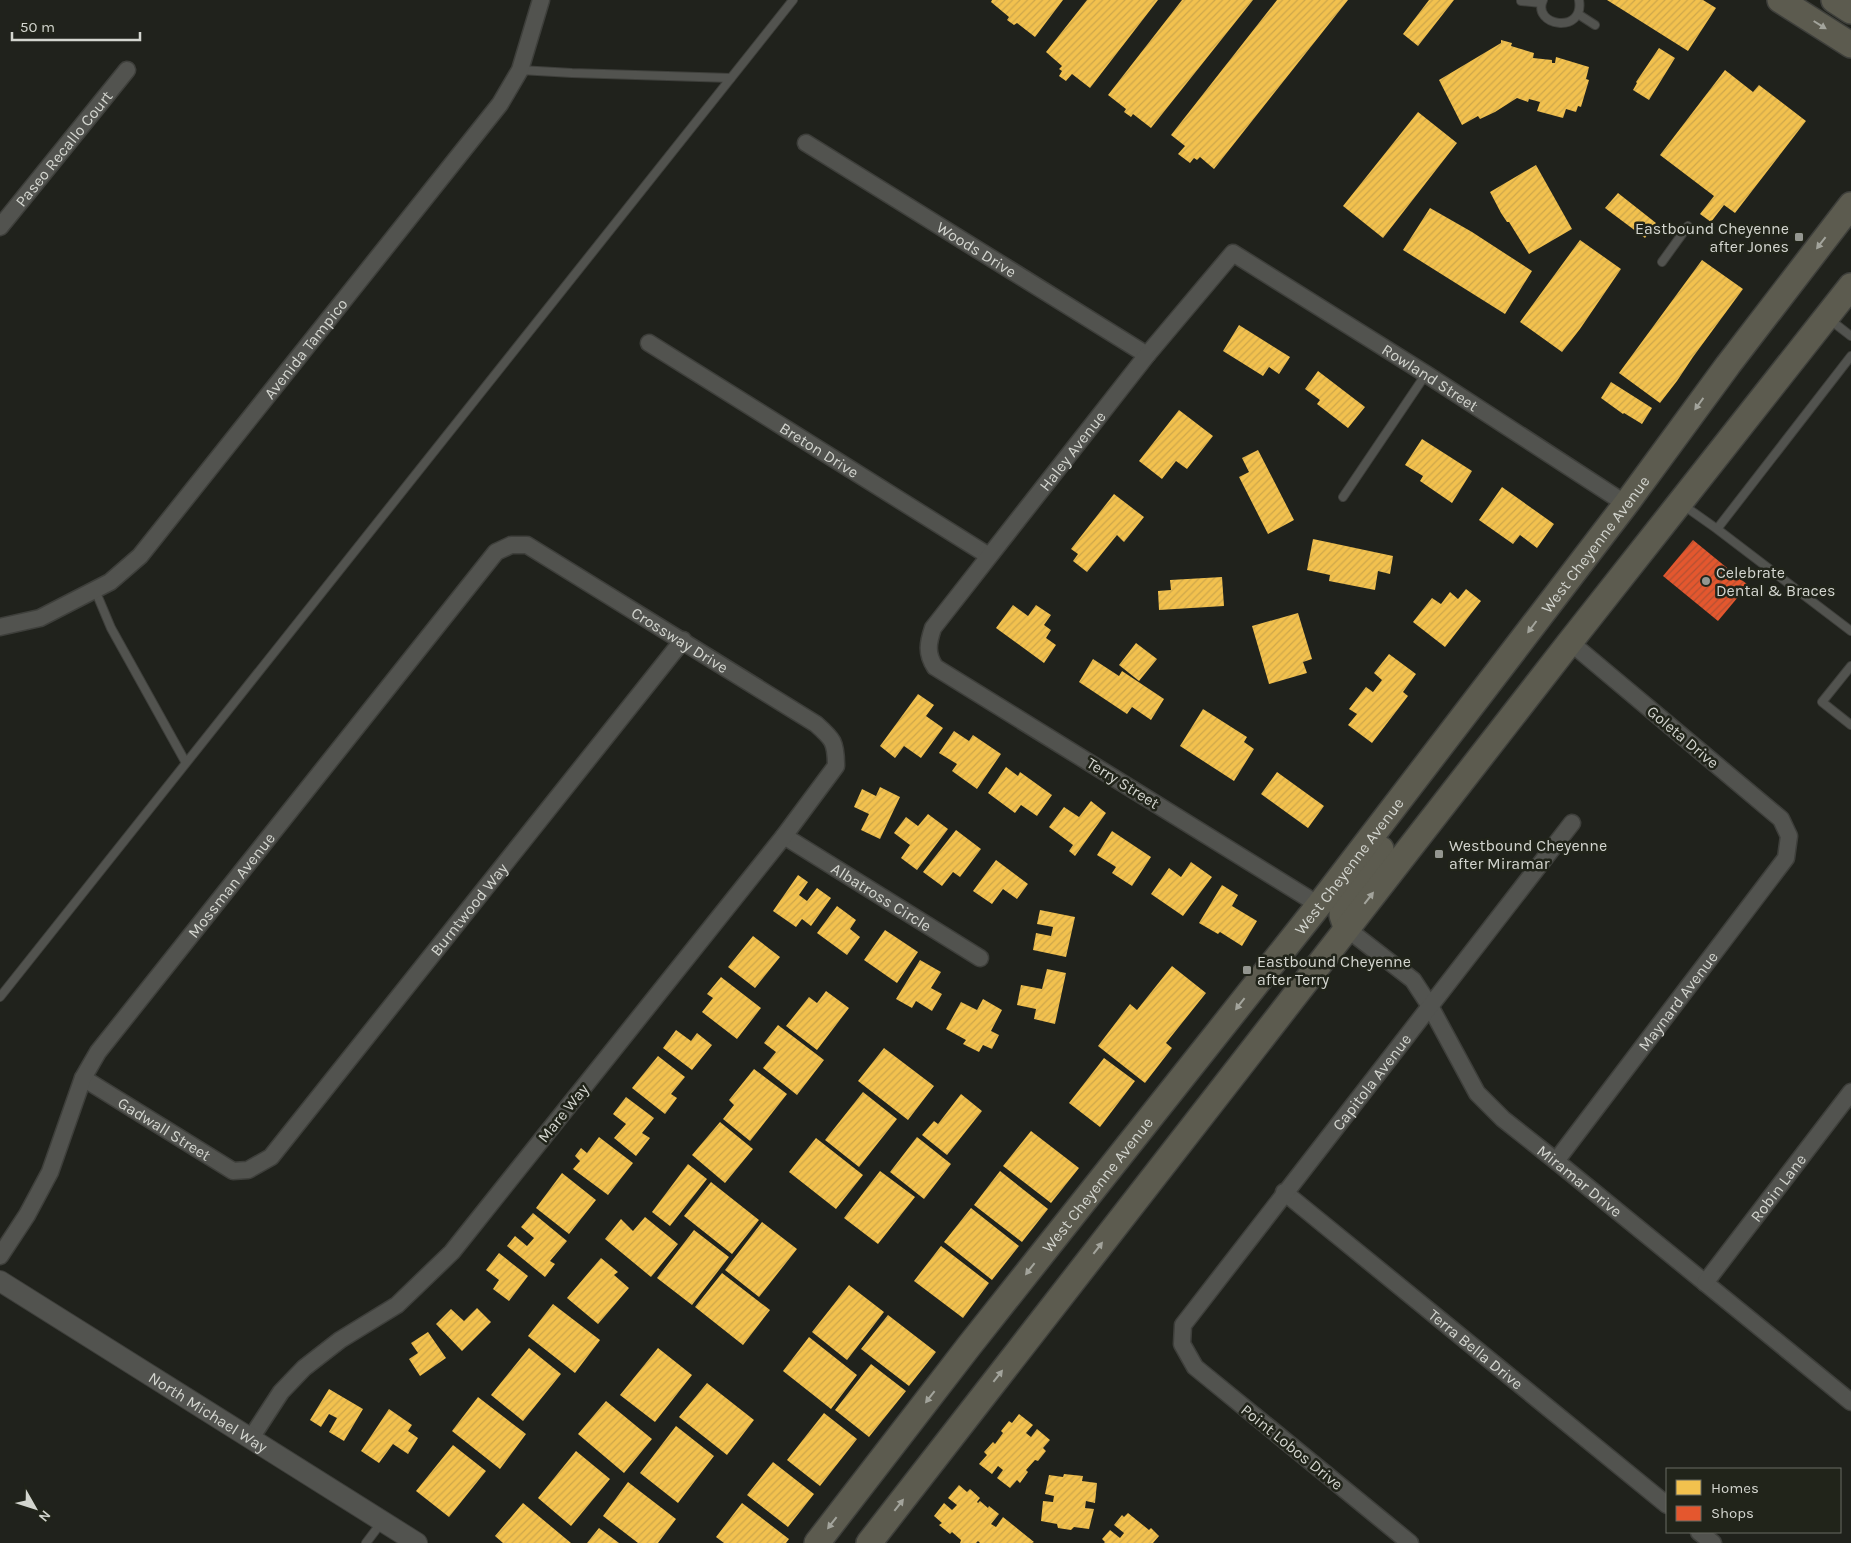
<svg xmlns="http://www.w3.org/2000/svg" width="1851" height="1543" viewBox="0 0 1851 1543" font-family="Karla,sans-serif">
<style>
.homes{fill:url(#homes-hatch)}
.shops{fill:url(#shops-hatch)}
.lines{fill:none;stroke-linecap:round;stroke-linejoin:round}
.service-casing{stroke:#3e3f3b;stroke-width:10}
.minor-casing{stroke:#3e3f3b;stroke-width:19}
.tertiary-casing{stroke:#3e3f3b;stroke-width:22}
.primary-casing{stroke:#3e3f3b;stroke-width:28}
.service{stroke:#52534f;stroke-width:8}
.minor{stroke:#52534f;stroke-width:16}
.tertiary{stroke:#52534f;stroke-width:20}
.primary{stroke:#5c5b4f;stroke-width:25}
.oneway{fill:#a3a49c}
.poi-dot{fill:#949690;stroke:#21241a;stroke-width:2}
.labels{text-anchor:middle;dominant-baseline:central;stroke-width:5;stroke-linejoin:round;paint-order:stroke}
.street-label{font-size:16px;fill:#d3d5cf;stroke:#21241a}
.poi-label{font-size:16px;fill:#d3d5cf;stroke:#21241a;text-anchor:start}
</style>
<defs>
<pattern id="homes-hatch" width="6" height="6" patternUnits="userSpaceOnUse" patternTransform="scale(1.25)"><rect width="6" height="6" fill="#f2c14e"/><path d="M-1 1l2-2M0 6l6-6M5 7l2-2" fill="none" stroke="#cea74b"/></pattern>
<pattern id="shops-hatch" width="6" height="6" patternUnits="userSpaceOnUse" patternTransform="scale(1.25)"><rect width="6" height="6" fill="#e4572e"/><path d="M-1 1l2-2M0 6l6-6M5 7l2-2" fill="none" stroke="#b25033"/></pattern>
</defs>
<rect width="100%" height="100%" fill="#20221c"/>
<!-- homes -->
<path class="homes" d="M992 0H1063L1035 37 1017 23 1014 25 1007 20 1009 17 991 2Z
M1087 0H1158L1090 88 1072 74 1066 81 1059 76 1062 71 1059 69 1062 66 1046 52Z
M1182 0H1253L1151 128 1133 114 1131 117 1124 112 1126 109 1108 95Z
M1277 0H1348L1214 169 1200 157 1197 160 1194 158 1190 163 1178 154 1185 146 1171 135Z
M1429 0H1454L1418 46 1403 34Z
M1607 0H1703L1716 8 1688 51Z
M1501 40 1512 43 1511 46 1534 53 1533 58 1552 60V63H1555L1556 57 1589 67 1586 79 1589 80 1581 107 1578 106 1576 112 1566 109 1563 118 1537 111 1540 102 1529 99 1528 102 1517 98 1495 112 1480 119 1478 116 1462 125 1439 80 1501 43Z
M1659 48 1675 58 1649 100 1633 90 1637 83 1636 82Z
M1725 70 1753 92 1759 85 1806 121 1735 213 1724 205 1711 222 1700 214 1714 196 1660 155Z
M1418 112 1457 143 1383 238 1343 206Z
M1536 165 1572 229 1529 254 1509 222H1507L1501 213 1490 192Z
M1618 193 1656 223 1645 238 1605 208Z
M1430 208 1472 232 1532 271 1505 314 1403 250Z
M1580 240 1621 269 1580 329 1562 352 1520 322Z
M1702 260 1743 289 1693 357 1677 381 1660 403 1619 373Z
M1239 325 1290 357 1279 374 1269 367 1263 376 1223 351Z
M1318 371 1365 407 1348 428 1317 404 1320 400 1305 389Z
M1611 382 1652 408 1642 424 1624 413 1623 414 1601 398Z
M1179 410 1213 436 1187 469 1176 461 1162 479 1139 461Z
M1422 439 1472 471 1452 503 1420 481 1423 476 1405 465Z
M1258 450 1294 520 1268 534 1239 477 1249 472 1242 458Z
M1502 487 1554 524 1537 548 1520 535 1513 544 1479 520Z
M1114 494 1144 517 1124 542 1117 535 1087 572 1073 561 1078 554 1071 549Z
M1313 539 1393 556 1390 574 1378 571 1375 590 1329 581 1330 575 1307 570Z
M1222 577 1224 606 1159 610 1158 591 1171 590 1170 580Z
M1466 589 1481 601 1445 647 1413 622 1432 598 1441 604 1450 592 1458 599Z
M1013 605 1028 616 1036 605 1051 615 1044 625 1051 630 1046 638 1056 645 1044 663 996 628Z
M1298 613 1312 659 1303 662 1307 673 1269 684 1252 626Z
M1136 643 1157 659 1139 681 1119 665Z
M1389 654 1416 674 1403 692 1408 696 1372 743 1348 725 1357 714 1349 709 1366 687 1373 692 1382 680 1374 673Z
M1093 659 1119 676 1122 671 1164 699 1151 720 1132 707 1127 714 1079 682Z
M918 694 934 705 926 716 943 728 921 758 904 746 895 758 880 746Z
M1203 709 1247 737 1244 742 1254 749 1234 781 1180 746Z
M954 731 969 741 973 735 1001 754 977 789 952 771 957 764 939 753Z
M1006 767 1018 776 1020 772 1052 795 1037 816 1021 805 1015 813 988 793Z
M1277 772 1324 806 1308 828 1261 794Z
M880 787 900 797 880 839 861 830 869 814 854 807 862 789 876 796Z
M1091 801 1106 813 1075 856 1069 851 1073 845 1049 827 1064 807 1079 817Z
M928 814 948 829 917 870 901 858 910 845 894 833 906 817 918 826Z
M956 830 981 849 960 877 953 872 942 886 923 872Z
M1112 831 1151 857 1132 886 1112 873 1116 867 1097 855Z
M996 860 1028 884 1017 899 1003 889 992 904 973 891Z
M1191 862 1212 877 1183 916 1151 894 1169 868 1181 877Z
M798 875 808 882 799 895 807 901 817 888 831 898 811 926 802 919 796 927 773 911Z
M1222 885 1238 895 1232 906 1257 921 1242 946 1220 932 1218 934 1199 923Z
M837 906 856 920 850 929 860 937 847 955 817 933Z
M1040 910 1075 917 1066 957 1033 950 1036 933 1051 936 1053 927 1037 924Z
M885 930 918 952 897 983 864 960Z
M753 936 780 957 755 988 728 967Z
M920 960 941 972 931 988 942 994 932 1011 916 1001 912 1008 896 999Z
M1172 966 1206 993 1166 1043 1172 1048 1145 1083 1098 1046 1130 1004 1137 1010Z
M1047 969 1066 973 1055 1024 1034 1019 1036 1009 1017 1005 1021 985 1042 989Z
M721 977 761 1008 737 1039 702 1012 713 998 707 994Z
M826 991 849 1008 817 1050 786 1026 809 997 817 1003Z
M983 999 1002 1010 991 1031 999 1035 992 1049 983 1045 979 1052 963 1044 966 1040 946 1029 961 1002 977 1010Z
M778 1025 824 1060 797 1095 763 1068 776 1052 764 1043Z
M676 1030 691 1041 697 1033 712 1045 692 1070 663 1048Z
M884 1048 934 1086 908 1120 858 1081Z
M658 1056 685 1077 671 1094 677 1098 665 1114 632 1088Z
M1104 1058 1135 1081 1100 1127 1069 1103Z
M754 1069 787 1094 750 1141 723 1119 734 1105 729 1100Z
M863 1092 897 1119 859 1167 825 1140Z
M961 1094 982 1111 947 1155 922 1135 934 1121 938 1124Z
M626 1097 654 1118 642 1133 650 1138 636 1156 614 1138 626 1124 613 1114Z
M720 1122 753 1149 725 1183 692 1155Z
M1031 1131 1079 1168 1051 1203 1003 1166Z
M599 1137 633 1163 608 1195 573 1169 580 1161 575 1156 581 1148 587 1153Z
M917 1137 951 1164 924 1199 890 1172Z
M816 1138 863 1175 836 1209 789 1172Z
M688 1164 707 1179 670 1226 652 1212Z
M880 1171 915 1197 878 1244 844 1218Z
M1000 1171 1048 1209 1022 1242 974 1205Z
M562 1173 596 1200 569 1234 536 1208Z
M711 1182 759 1220 732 1254 684 1216Z
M971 1208 1019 1246 992 1280 944 1242Z
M533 1213 567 1241 550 1261 555 1264 545 1277 507 1246 515 1236 527 1246 534 1238 521 1227Z
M645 1217 678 1244 651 1277 605 1239 621 1219 633 1231Z
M762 1222 797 1249 759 1297 725 1270Z
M694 1230 729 1257 692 1305 657 1278Z
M941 1246 989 1283 963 1318 914 1281Z
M499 1253 528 1276 509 1301 493 1289 499 1280 486 1270Z
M601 1258 618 1272 614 1275 629 1288 598 1324 567 1298Z
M722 1273 770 1310 743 1345 695 1307Z
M849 1285 884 1312 847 1360 812 1332Z
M553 1304 600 1340 575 1373 528 1336Z
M477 1308 491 1322 462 1351 436 1324 451 1309 464 1321Z
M888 1315 936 1352 909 1386 861 1349Z
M428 1332 446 1358 420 1376 409 1359 418 1353 411 1343Z
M809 1337 857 1375 831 1409 783 1371Z
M529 1348 561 1374 523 1421 491 1395Z
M658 1348 692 1375 655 1422 620 1395Z
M871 1364 906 1391 869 1437 835 1410Z
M707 1383 754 1420 727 1455 679 1417Z
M329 1389 363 1409 344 1441 329 1432 337 1418 329 1414 321 1427 310 1420Z
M478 1397 526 1434 500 1469 452 1431Z
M606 1401 652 1439 624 1473 578 1434Z
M389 1409 412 1425 408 1431 418 1438 408 1454 393 1444 379 1463 361 1451Z
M824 1413 857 1439 820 1486 787 1460Z
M1019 1414 1033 1425 1026 1433 1031 1437 1037 1429 1050 1440 1043 1448 1046 1451 1038 1461 1035 1460 1026 1470 1028 1472 1020 1483 1017 1480 1010 1488 997 1478 1003 1470 998 1466 992 1474 979 1464 987 1455 984 1452 993 1442 995 1444 1003 1433 1001 1431 1009 1421 1012 1423Z
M676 1426 714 1456 678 1503 640 1473Z
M453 1445 486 1471 449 1517 416 1491Z
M576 1451 610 1479 571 1526 538 1498Z
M773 1462 814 1494 788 1527 747 1495Z
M1064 1474 1083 1476 1082 1481 1097 1483 1095 1503 1086 1501 1085 1508 1094 1509 1089 1529 1074 1527 1071 1530 1058 1528 1057 1524 1041 1521 1043 1501 1053 1502 1054 1496 1045 1494 1049 1475 1063 1477Z
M628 1482 676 1519 658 1543H638L603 1516Z
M959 1485 967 1492 970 1489 980 1498 977 1502 978 1503 980 1501 988 1508 989 1506 999 1514 991 1524 996 1527 1003 1517 1034 1542 1032 1543H980L978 1541 976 1543H960L961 1540 952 1532 950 1534 939 1525 942 1523 934 1516 944 1503 952 1510 957 1505 948 1498Z
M523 1503 571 1543H503L495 1536Z
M742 1503 789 1539 786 1543H724L716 1537Z
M1128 1513 1149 1530 1151 1528 1159 1536 1153 1543H1104L1105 1542 1102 1539 1110 1530 1120 1538 1124 1533 1114 1525 1122 1515 1124 1517Z
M599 1528 619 1543H587Z"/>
<!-- shops -->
<path class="shops" d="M1693 540 1748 585 1718 621 1663 576Z"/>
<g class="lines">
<!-- service casing -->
<g class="service-casing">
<path id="service" d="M1543 0C1531 26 1585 35 1579 0
M1521 1 1541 3
M1578 14 1595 25
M520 70 572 73 731 78
M1662 262 1688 226
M1829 319 1851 336
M1343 497 1426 374
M1683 505 1717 529 1851 631
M1717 529 1851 356
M95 590 111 628 186 763
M1851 666 1822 702 1851 725
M0 997 793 0
M366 1543 381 1523"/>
</g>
<!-- minor casing -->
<g class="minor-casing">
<g id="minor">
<path id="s1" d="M806 143 1147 355"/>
<path id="s2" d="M0 227 127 70"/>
<path id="s3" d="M649 343 989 556"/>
<path id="s4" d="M0 627 40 618 110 582 140 556 500 104 520 70 541 0"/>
<path id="s5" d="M784 836 980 958"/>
<path id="s6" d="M1319 905 935 667C926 653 928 643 933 628L1147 355 1233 253 1426 374 1626 504"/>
<path id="s7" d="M1346 928 1413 980 1430 1006 1477 1093 1503 1119 1556 1161 1851 1402"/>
<path id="s8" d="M83 1078 233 1171 248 1170 271 1157 683 640"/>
<path id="s9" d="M1556 1161 1786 858 1789 836 1781 819 1570 642"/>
<path id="s10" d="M1284 1192 1667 1505"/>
<path id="s11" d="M0 1256 27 1215 50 1172 83 1078 98 1052 496 552 511 545H527L816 724C833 739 836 742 836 766L784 836 452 1252 397 1305 340 1340 304 1368 281 1392 251 1438"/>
<path id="s12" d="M1705 1283 1851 1092"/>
<path d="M1699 1532 1713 1543"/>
<path id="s13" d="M1410 1543 1195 1367 1182 1344 1183 1325 1572 823"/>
</g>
</g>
<!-- tertiary casing -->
<g class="tertiary-casing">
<g id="tertiary">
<path id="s14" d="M0 1281 417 1543"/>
</g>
</g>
<!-- primary casing -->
<g class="primary-casing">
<g id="primary">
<path d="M1780 0 1851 45"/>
<path d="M1834 0 1851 11"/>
<path d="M1345 924 1342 915 1343 905 1381 849"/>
<path id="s15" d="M817 1543 969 1346 1319 905 1626 504 1728 365 1851 205"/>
<path d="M869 1543 1570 642 1851 286"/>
</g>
</g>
<!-- service -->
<use href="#service" class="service"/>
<!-- minor -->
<use href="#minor" class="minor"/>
<!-- tertiary -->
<use href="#tertiary" class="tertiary"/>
<!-- primary -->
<use href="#primary" class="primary"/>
</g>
<!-- one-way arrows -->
<defs><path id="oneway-solid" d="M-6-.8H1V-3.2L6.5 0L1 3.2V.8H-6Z" transform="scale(1.25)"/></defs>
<g class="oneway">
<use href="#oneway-solid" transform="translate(1820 25) rotate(32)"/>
<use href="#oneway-solid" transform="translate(1821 243) rotate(128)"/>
<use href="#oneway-solid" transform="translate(1699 404) rotate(126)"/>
<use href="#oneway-solid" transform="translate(1532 627) rotate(127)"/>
<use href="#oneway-solid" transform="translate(1369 898) rotate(-52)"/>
<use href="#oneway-solid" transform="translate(1240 1004) rotate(128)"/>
<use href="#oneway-solid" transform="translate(1098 1248) rotate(-52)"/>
<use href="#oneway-solid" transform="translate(1030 1269) rotate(128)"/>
<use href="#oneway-solid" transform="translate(998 1376) rotate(-52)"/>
<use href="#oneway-solid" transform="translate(930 1397) rotate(128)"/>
<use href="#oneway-solid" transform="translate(899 1505) rotate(-52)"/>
<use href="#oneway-solid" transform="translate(832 1523) rotate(128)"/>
</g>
<!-- markers -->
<g class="poi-dot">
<rect x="1794" y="232" width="10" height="10" rx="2.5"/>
<circle cx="1706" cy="581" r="5"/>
<rect x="1434" y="849" width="10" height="10" rx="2.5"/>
<rect x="1242" y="965" width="10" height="10" rx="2.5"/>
</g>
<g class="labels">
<!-- street labels -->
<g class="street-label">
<text stroke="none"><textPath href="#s2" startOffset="101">Paseo Recallo Court</textPath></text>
<text stroke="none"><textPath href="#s1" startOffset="201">Woods Drive</textPath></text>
<text stroke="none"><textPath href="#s4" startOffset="425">Avenida Tampico</textPath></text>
<text stroke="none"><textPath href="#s6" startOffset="1206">Rowland Street</textPath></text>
<text stroke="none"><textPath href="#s3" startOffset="201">Breton Drive</textPath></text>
<text stroke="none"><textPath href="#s6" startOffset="718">Haley Avenue</textPath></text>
<text stroke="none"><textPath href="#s15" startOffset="1266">West Cheyenne Avenue</textPath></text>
<text stroke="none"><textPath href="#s11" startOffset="1079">Crossway Drive</textPath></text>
<text transform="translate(1683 737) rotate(40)">Goleta Drive</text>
<text transform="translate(1123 783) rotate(32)">Terry Street</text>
<text stroke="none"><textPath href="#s15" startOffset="861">West Cheyenne Avenue</textPath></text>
<text stroke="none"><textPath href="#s11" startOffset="441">Mossman Avenue</textPath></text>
<text stroke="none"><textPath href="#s5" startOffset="115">Albatross Circle</textPath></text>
<text stroke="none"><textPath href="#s8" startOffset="535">Burntwood Way</textPath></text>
<text stroke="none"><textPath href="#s9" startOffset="201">Maynard Avenue</textPath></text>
<text stroke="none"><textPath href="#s13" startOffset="631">Capitola Avenue</textPath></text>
<text transform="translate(563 1113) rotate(-51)">Mare Way</text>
<text stroke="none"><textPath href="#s8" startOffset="96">Gadwall Street</textPath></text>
<text stroke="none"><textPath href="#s7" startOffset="350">Miramar Drive</textPath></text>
<text stroke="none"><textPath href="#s15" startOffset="455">West Cheyenne Avenue</textPath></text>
<text stroke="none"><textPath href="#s12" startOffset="120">Robin Lane</textPath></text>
<text stroke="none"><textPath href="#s10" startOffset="248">Terra Bella Drive</textPath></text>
<text stroke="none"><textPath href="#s14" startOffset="246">North Michael Way</textPath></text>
<text transform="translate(1292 1447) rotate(39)">Point Lobos Drive</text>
</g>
<!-- poi labels -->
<g class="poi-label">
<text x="1789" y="228" text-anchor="end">Eastbound Cheyenne<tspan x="1789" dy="18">after Jones</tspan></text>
<text x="1716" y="572">Celebrate<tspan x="1716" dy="18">Dental &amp; Braces</tspan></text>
<text x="1449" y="845">Westbound Cheyenne<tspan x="1449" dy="18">after Miramar</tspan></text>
<text x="1257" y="961">Eastbound Cheyenne<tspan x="1257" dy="18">after Terry</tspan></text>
</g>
</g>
<!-- legend -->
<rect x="1666" y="1468" width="175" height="65" fill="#21241a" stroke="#686b62"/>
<rect x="1676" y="1480" width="25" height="15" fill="#f2c14e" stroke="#686b62"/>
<text x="1711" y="1493" font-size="15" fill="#d3d5cf">Homes</text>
<rect x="1676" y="1506" width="25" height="15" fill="#e4572e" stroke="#686b62"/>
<text x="1711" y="1518" font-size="15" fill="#d3d5cf">Shops</text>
<!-- north arrow -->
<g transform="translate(35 1508) rotate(129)" stroke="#21241a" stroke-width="4" paint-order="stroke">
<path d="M0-4L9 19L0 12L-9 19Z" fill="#d3d5cf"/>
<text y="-8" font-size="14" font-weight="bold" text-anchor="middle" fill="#d3d5cf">N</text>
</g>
<!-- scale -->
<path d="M12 32v8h128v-8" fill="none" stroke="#d3d5cf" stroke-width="2.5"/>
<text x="20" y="32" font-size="15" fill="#d3d5cf" stroke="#21241a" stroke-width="4" paint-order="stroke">50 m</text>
</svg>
